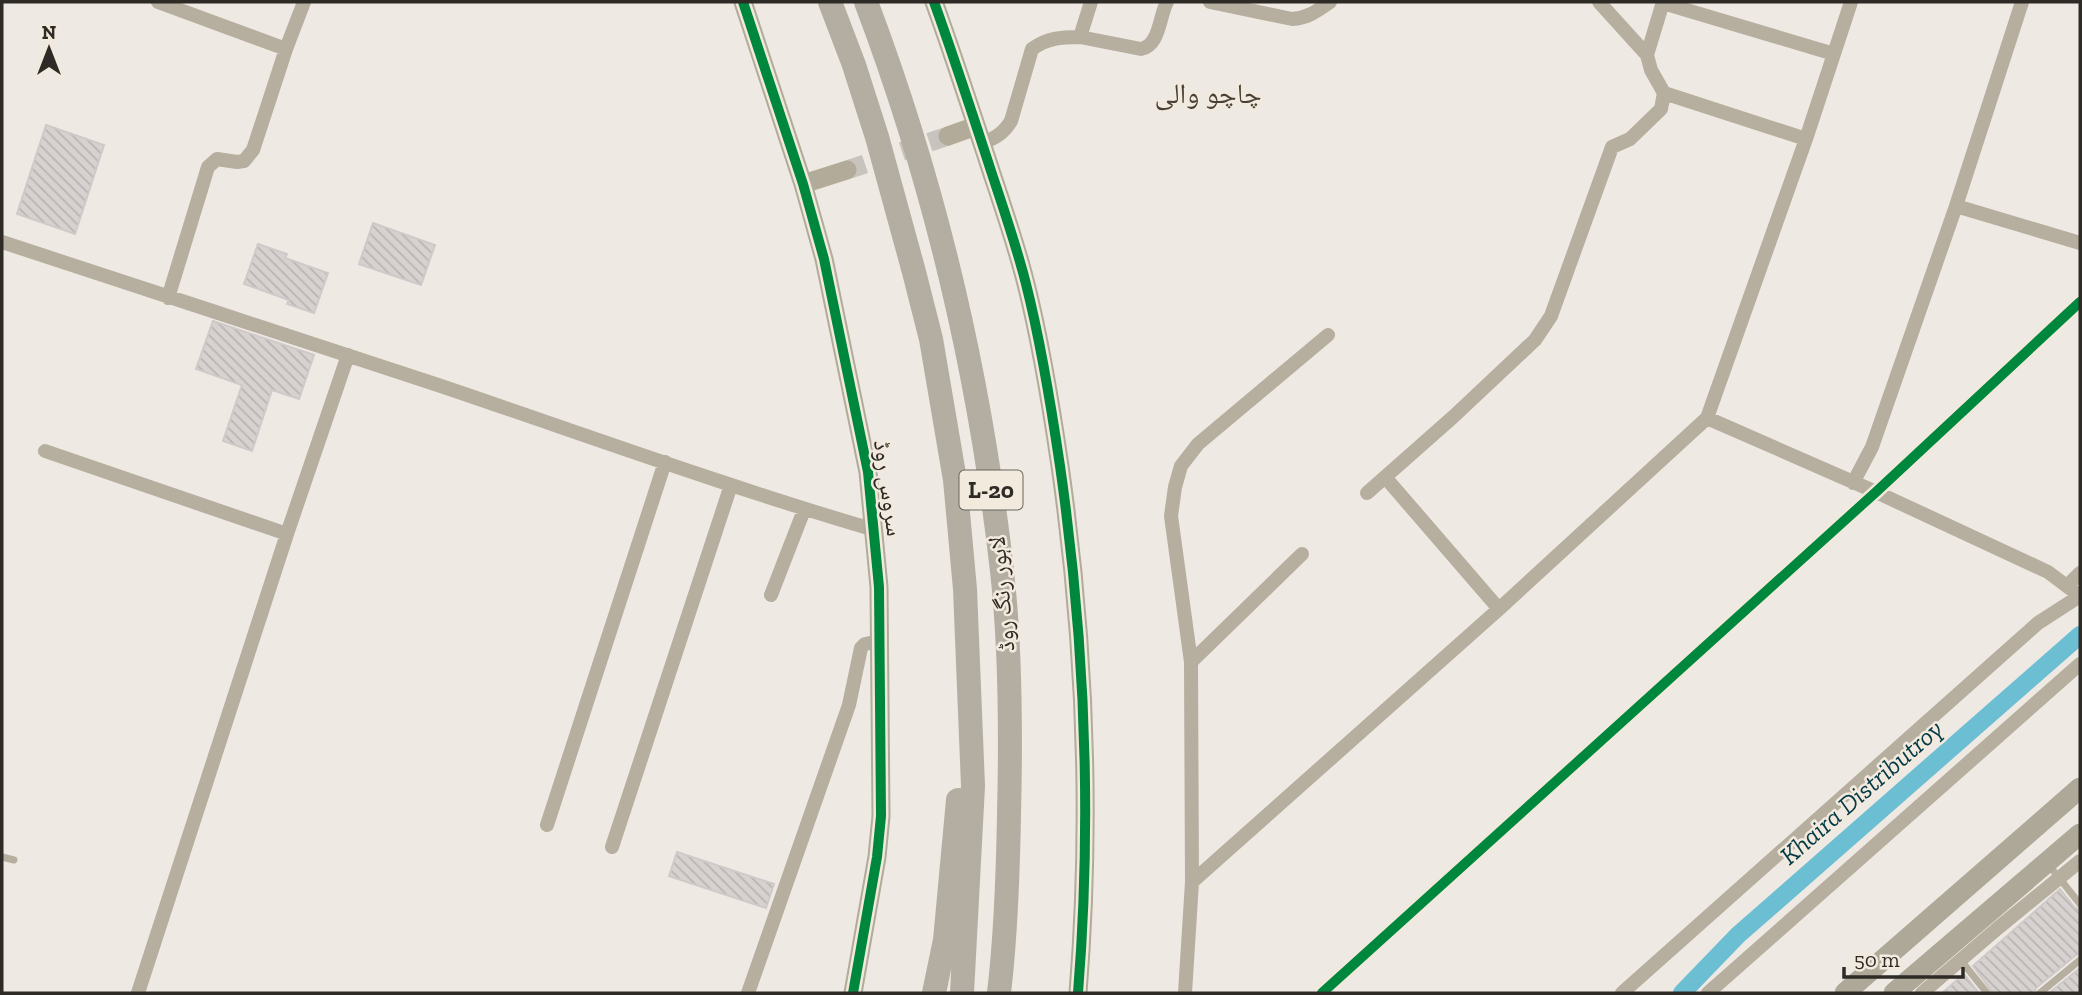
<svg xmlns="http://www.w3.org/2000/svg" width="2082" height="995" viewBox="0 0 2082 995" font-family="'Zilla Slab','Noto Naskh Arabic',serif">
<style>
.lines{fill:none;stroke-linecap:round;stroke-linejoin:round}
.canal{stroke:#6cbed2;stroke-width:18}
.building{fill:url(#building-back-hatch);stroke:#cfcac9;stroke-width:2}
.secondary-tunnel{stroke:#c8c3bd;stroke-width:19;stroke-dasharray:19 10;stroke-linecap:butt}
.lane{stroke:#b6ae9e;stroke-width:7}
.street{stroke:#b6ae9e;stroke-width:14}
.secondary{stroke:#b2ab99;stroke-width:19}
.primary{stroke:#aea898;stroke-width:21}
.highway{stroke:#b4aea2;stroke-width:24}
.cycleway-casing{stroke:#f3eade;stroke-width:15}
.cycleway{stroke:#00873e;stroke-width:10}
.labels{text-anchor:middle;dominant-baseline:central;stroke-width:5;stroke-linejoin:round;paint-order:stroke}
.shield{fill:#f3eade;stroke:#69645d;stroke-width:2}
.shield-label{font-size:23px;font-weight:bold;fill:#2e2a26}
.street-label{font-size:24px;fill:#2e2a26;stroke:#f3eade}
.water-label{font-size:26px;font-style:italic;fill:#043a47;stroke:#f3eade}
.quarter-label{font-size:28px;fill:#494137;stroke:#f3eade}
</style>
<defs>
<pattern id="building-back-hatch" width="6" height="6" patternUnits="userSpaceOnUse" patternTransform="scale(1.75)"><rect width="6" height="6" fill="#d7d2d0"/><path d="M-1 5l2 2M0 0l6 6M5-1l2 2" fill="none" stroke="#b9b4b2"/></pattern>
</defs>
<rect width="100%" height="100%" fill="#eee9e3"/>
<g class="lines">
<!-- canal -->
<path class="canal" d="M1682 993 1738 935 2080 635"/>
</g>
<!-- building -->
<path class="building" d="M46 125 104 145 75 234 17 214Z
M373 223 435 245 421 285 359 264Z
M258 244 287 254 285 258 328 273 314 313 287 304 289 300 244 284Z
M213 321 314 355 299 399 272 390 252 451 223 441 242 385 196 369Z
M677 852 774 884 766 908 669 876Z
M2060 889 2075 908 2080 910V954L2076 955 2036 988 2034 993H1993L1973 966Z
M2080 968V993H2049Z
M1964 974 1979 993H1942Z"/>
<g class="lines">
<!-- secondary-tunnel -->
<path class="secondary-tunnel" d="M847 170 948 136"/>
<!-- lane -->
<path class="lane" d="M2 857 14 860
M2048 864 2080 904
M1959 958 1987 993
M2040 993 2080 960"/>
<!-- street -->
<path class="street" d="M158 2 286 49
M1210 2 1292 19C1308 18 1317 11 1330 2
M1599 2 1647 55
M1663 2 1647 55 1651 70 1664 93 1806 139
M1851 2 1806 139 1707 418 1876 492 2048 572 2080 596
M1663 3 1834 54
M1080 37 1141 49C1160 45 1159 17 1167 2
M982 143C995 138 1003 134 1011 121L1032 49C1047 38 1061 37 1080 37L1091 2
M1956 206 2080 243
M2 242C147 291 293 336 438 385 583 434 728 487 875 530
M168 298 208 167 217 159 237 162 244 161 253 150 286 49 304 2
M45 451 287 534
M1385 477 1499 609
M1853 483 1872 447 1956 206 2022 2
M1367 493 1453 417 1535 340 1551 316 1612 147 1630 139 1661 109 1664 93
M2067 586 2080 573
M771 595 804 510
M1191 662 1302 554
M547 825 665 462
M612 847 731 485
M1192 882 1499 609 1707 418
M138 993 287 534 348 355
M748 993 849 705 861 648 865 644 880 641
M1185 993 1192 882 1191 662 1171 516 1175 487 1181 466 1198 444 1328 335
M1322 993 1876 492 2080 302
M1622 993 2038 623 2080 596
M1708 993 2080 664
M1922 993 1998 928 2080 861"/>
<!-- secondary -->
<path class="secondary" d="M743 2 803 184 824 259 868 472 879 587 881 816 877 857 853 993
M934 2C955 60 974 119 993 177 1005 213 1017 248 1026 284 1041 343 1051 405 1060 466 1085 640 1092 818 1078 993
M948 136 976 126
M803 184 847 170"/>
<!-- primary -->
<path class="primary" d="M1845 993 2080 788
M1894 993 2080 834"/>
<!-- highway -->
<path class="highway" d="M830 2 854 65 877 137 914 272 931 339 955 480 965 589 973 786 962 993
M866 2C935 184 980 377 1002 571 1011 651 1011 733 1009 814 1008 874 1006 934 999 993
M934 993 945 940 958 800"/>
<!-- cycleway casing -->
<g class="cycleway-casing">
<path id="cycleway" d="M743 2 803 184 824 259 868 472 879 587 881 816 877 857 853 993
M934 2C955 60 974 119 993 177 1005 213 1017 248 1026 284 1041 343 1051 405 1060 466 1085 640 1092 818 1078 993
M1322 993 1876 492 2080 302"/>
</g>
<!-- cycleway -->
<use href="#cycleway" class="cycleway"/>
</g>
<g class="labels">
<!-- shield labels -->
<rect class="shield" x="959.5" y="470.5" width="63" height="39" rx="5"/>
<g class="shield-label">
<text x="991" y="490">L-20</text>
</g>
<!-- street labels -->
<g class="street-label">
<text transform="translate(889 488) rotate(82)">سروس روڈ</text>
<text transform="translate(1001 594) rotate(-95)">لاہور رنگ روڈ</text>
</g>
<!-- water labels -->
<g class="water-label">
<text transform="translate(1861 792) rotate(-41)">Khaira Distributroy</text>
</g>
<!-- quarter labels -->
<g class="quarter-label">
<text x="1208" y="93">چاچو والی</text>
</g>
</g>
<!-- border -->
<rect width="2082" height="995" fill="none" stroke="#2e2a26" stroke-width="7"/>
<!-- north arrow -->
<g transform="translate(49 49)" stroke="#f3eade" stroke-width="5" paint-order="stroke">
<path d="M0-5L12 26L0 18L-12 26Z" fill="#2e2a26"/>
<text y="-10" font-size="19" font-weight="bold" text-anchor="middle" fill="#2e2a26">N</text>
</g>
<!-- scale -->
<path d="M1844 967v10h119v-10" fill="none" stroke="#2e2a26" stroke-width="3.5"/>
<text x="1854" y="967" font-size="21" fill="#2e2a26" stroke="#f3eade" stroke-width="5" paint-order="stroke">50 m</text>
</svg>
